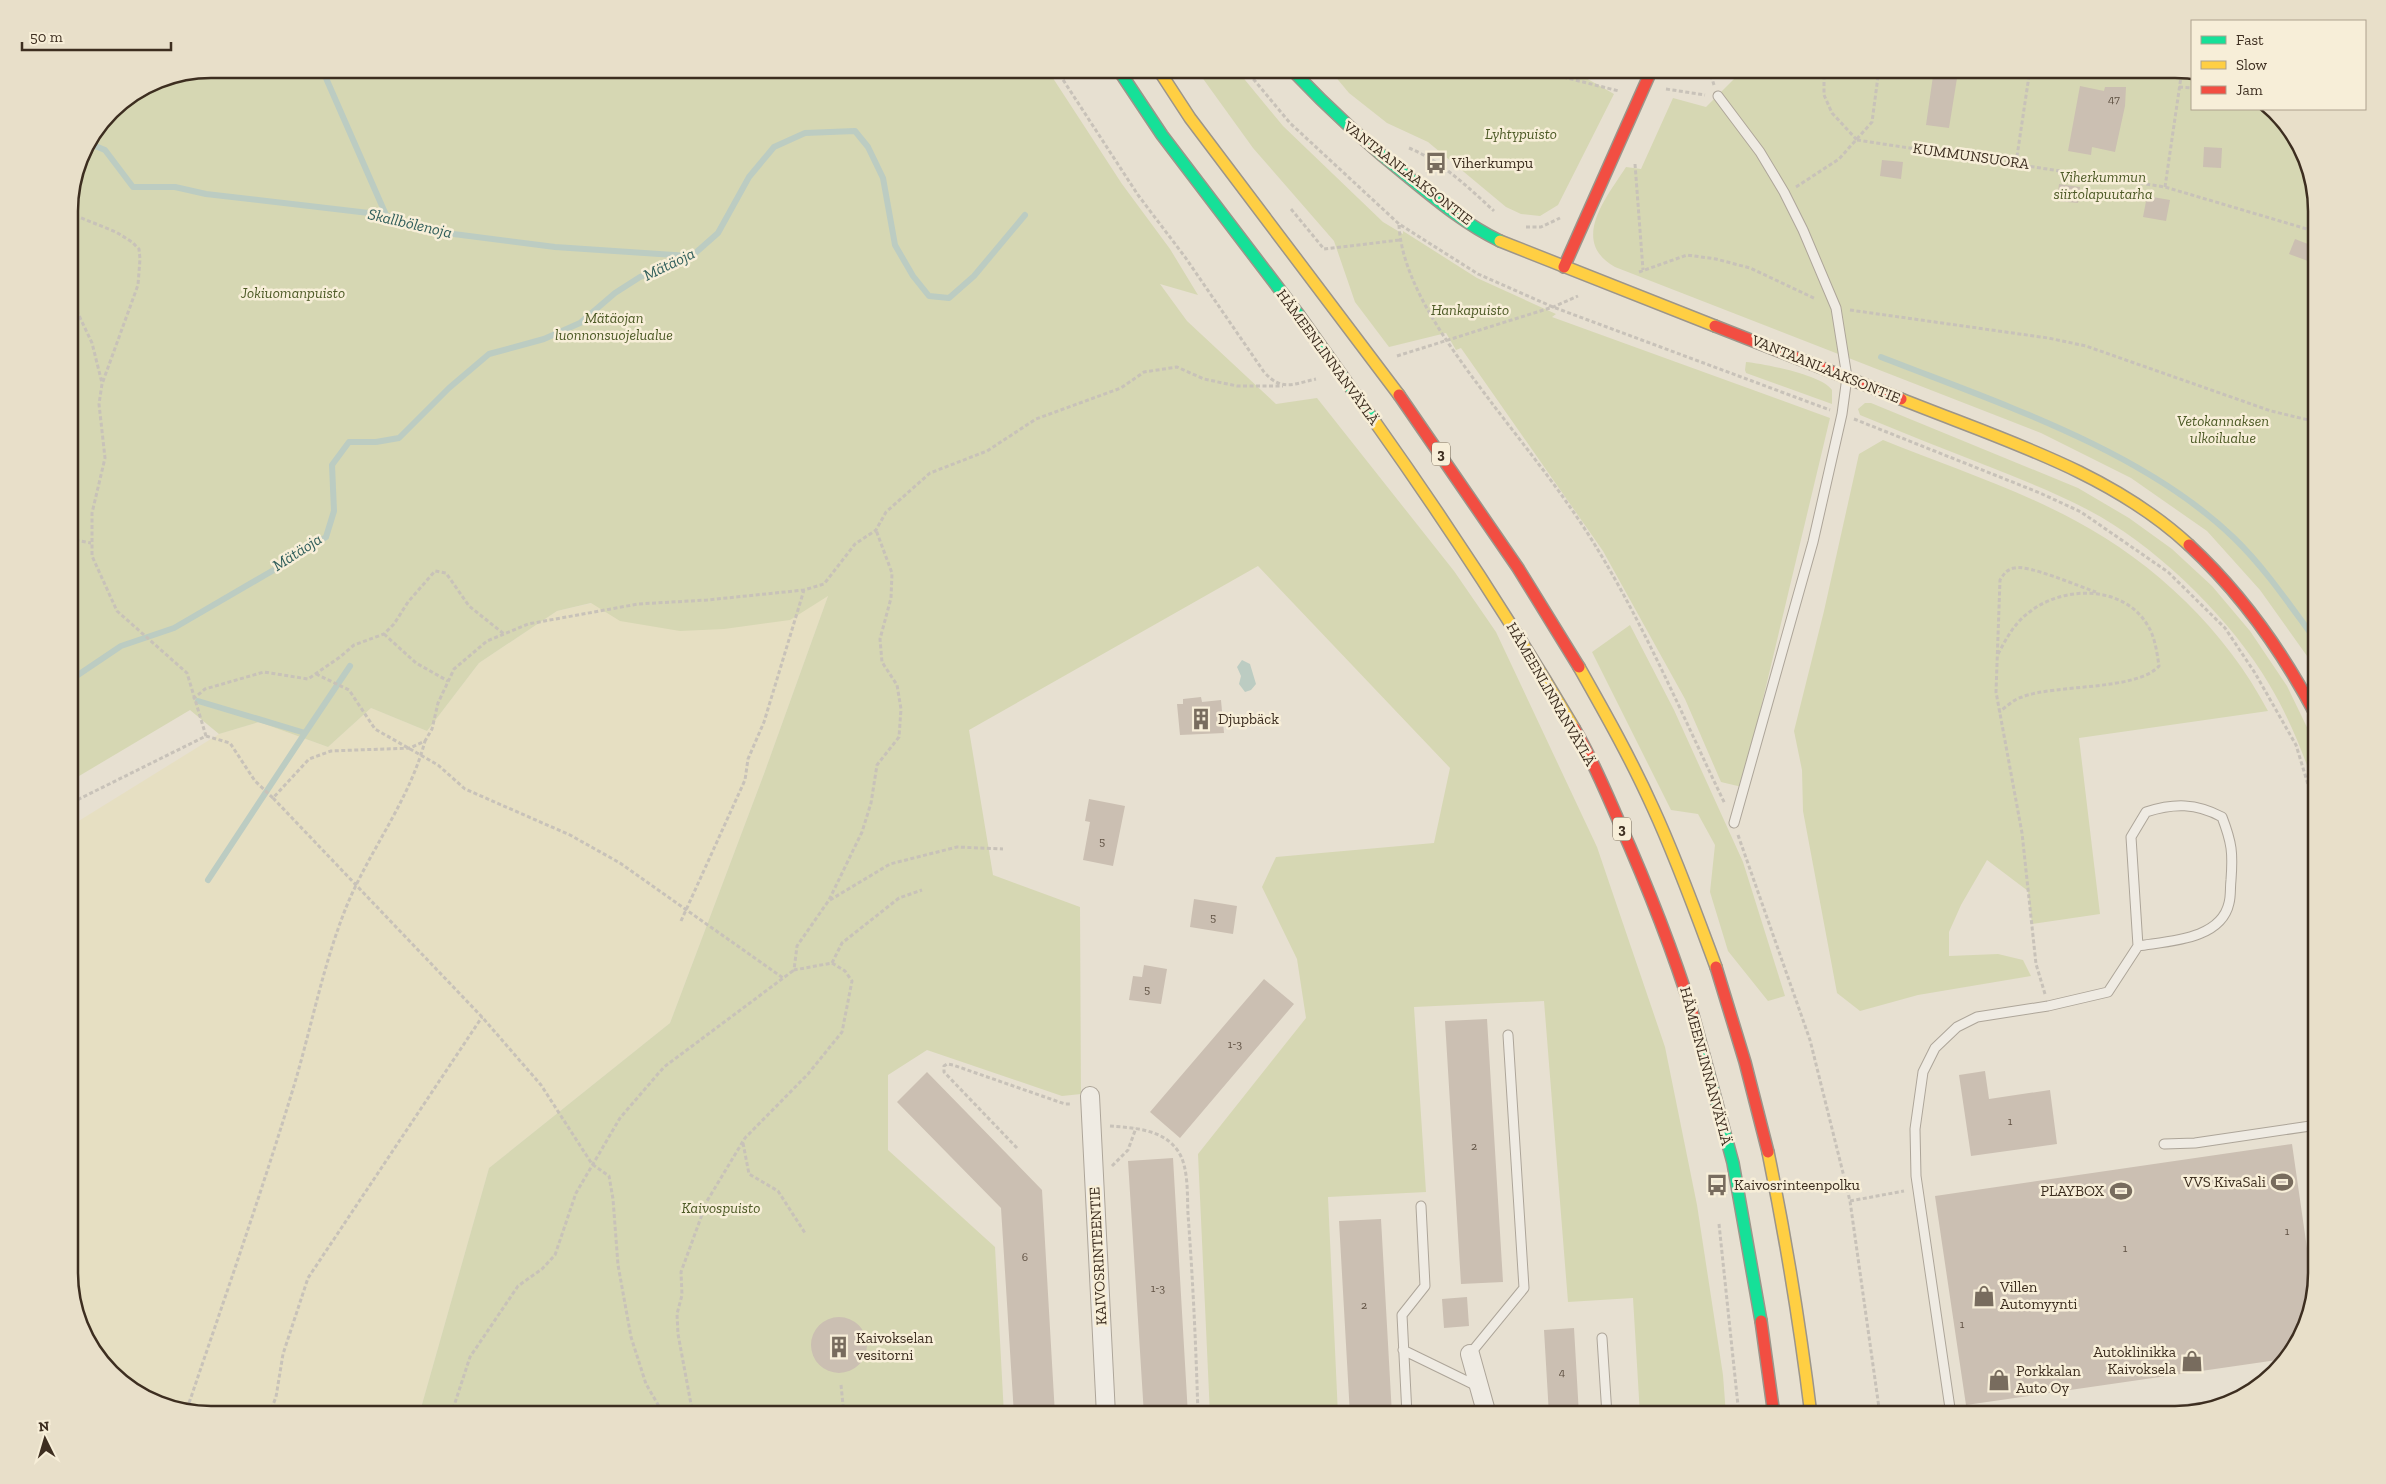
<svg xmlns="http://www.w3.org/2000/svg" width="2386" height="1484" viewBox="0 0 2386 1484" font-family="'Zilla Slab',serif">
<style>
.farmland{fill:#e6dfc2}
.green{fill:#d6d7b3}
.water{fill:#bcccc2}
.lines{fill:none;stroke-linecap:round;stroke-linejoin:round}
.stream{stroke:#bcccc2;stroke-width:6}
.building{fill:#cbbfb2}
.lane-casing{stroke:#ada599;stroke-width:11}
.street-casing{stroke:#ada599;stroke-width:20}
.fast-casing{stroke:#9c958a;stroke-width:14}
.slow-casing{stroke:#9c958a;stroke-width:14}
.jam-casing{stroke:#9c958a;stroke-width:14}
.path{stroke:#c8c2b9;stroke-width:3;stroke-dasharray:4 2.5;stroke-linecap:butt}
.lane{stroke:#efebe3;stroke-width:9}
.street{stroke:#efebe3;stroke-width:18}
.fast{stroke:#16e098;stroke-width:11}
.slow{stroke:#ffcf43;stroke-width:11}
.jam{stroke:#f24e42;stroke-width:11}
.labels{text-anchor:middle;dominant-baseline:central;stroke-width:5;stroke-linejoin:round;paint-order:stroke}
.number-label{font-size:12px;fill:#605244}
.shield{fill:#f7eed8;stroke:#756857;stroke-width:1}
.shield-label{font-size:14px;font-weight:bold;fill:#3d2e20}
.park-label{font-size:15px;font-style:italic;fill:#4d5a26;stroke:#f7eed8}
.street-label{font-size:15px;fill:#3d2e20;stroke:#f7eed8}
.poi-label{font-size:15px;fill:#3d2e20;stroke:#f7eed8;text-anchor:start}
.water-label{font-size:16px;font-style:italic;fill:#2f5d5a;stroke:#f7eed8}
.rim{fill:none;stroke:#3d2e20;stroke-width:2.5}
</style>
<rect width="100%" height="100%" fill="#e7e0d1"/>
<!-- farmland -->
<path class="farmland" d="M664 587 828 596 765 771 670 1023 489 1168 419 1415H210L139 1396 88 1345 69 1283V827L219 734 259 722 328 747 371 708 427 731 479 663 557 611Z"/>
<!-- green -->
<path class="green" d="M210 69H1047L1122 184 1170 249 1198 295 1160 284 1187 321 1276 404 1317 398 1454 571 1496 632 1597 847 1665 1047 1697 1205 1723 1375 1726 1415H1640L1633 1298 1568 1302 1544 1001 1414 1007 1426 1192 1328 1197 1338 1415H1210L1198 1154 1306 1018 1297 959 1262 887 1276 857 1434 843 1450 768 1258 566 969 730 993 875 1080 907 1081 1094 1062 1096 927 1050 888 1075V1150L995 1247 1004 1415H419L489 1168 670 1023 765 771 828 596 790 620 724 629 680 631 620 621 591 603 557 611 479 663 427 731 371 708 328 747 259 722 219 734 190 710 69 782V201L80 156 110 110 156 79Z
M1196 69H1236L1283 126 1383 222 1403 234V231L1477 278 1556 314 1552 317 1830 418 1742 787 1721 782 1685 699 1603 551 1461 348 1456 350 1446 333 1389 347 1355 302 1334 241 1253 148Z
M1329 69H1570L1614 94 1558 205 1540 216 1521 214 1506 207 1428 142 1387 123 1349 93Z
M1736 69H2176L2192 73V109H2268L2298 139 2317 201V670L2260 590 2207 531 2131 478 2041 433 1615 267C1569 241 1607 197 1626 167L1641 169 1673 98 1706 107 1739 74Z
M1746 362C1765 364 1822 375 1832 390V404L1746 373 1745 370Z
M1865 403H1871L2078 488 2129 518 2172 549 2212 586 2250 631 2287 686 2317 748V795C2305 757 2290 719 2269 684 2233 622 2163 553 2101 517 2066 497 2028 482 1990 467 1947 450 1903 433 1860 415L1858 409Z
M1883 440C1947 466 2015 488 2076 521 2155 563 2226 631 2268 711L2079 738 2100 914 2032 924 2028 891 1987 860 1961 905 1949 932V956L1998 954 2023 960 2031 976 1918 995 1860 1011 1837 993 1803 811 1802 770 1794 731 1824 611 1859 454Z
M1630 625 1674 710 1743 862 1785 996 1768 1001 1728 951 1710 892 1715 845 1698 814 1671 810 1592 652Z"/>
<!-- water -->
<path class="water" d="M1242 660 1250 664 1256 684 1251 690 1245 692 1239 684 1241 676 1237 667Z"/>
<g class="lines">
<!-- stream -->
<path class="stream" d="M322 69 386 215
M88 143 105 150 133 187H175L206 194 386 215 438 232 555 247 689 256
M1881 357C1998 403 2143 450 2234 538 2266 569 2291 607 2317 642
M69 681 121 646 174 628 296 557 326 537 334 511 332 465 349 442H376L399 438 449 388 489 354 544 339 580 323 615 293 640 277 692 256 718 233 749 177 774 147 805 133 855 131 868 147 883 178 895 245 913 276 929 296 949 298 974 276 1025 215
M198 701 305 733 208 880
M305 733 350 666"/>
</g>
<!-- building -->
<path class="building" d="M1934 69 1958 72 1949 128 1926 125Z
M2080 86 2104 91 2105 87H2126L2125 106 2115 152 2092 147 2091 155 2068 151Z
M2204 147 2222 148 2221 168 2203 167Z
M1882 160 1903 162 1901 179 1880 176Z
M2059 184 2080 187 2078 203 2057 201Z
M2147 196 2170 200 2166 221 2143 217Z
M2295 239 2313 246 2308 261 2289 254Z
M1201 697 1202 702 1221 700 1224 733 1180 735 1177 704H1183V699Z
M1089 799 1125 806 1113 866 1083 860 1090 822 1085 821Z
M1194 899 1237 906 1233 934 1190 927Z
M1144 965 1167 969 1161 1004 1129 1000 1133 976 1142 977Z
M1264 979 1294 1004 1180 1138 1150 1112Z
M1487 1019 1503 1282 1461 1284 1445 1021Z
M1985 1071 1989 1099 2050 1090 2057 1144 1971 1156 1959 1075Z
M927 1072 1042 1190 1055 1415H1014L1001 1208 897 1102Z
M2292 1144 2313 1290 2298 1345 2284 1359 1966 1405 1935 1196Z
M1173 1158 1188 1415H1144L1128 1161Z
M1381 1219 1392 1415H1350L1339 1221Z
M1467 1297 1469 1326 1444 1328 1442 1299Z
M811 1345a28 28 0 1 1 56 0a28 28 0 1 1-56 0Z
M1574 1328 1579 1415H1549L1544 1330Z"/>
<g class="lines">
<!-- lane casing -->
<g class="lane-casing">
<path id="lane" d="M1718 96 1760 152 1784 192 1803 230 1836 308 1847 377 1842 414 1813 542 1734 823
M2313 1125 2317 1144
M2164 1144 2195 1143 2317 1125
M1602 1338 1607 1415
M1403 1350 1479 1387
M1470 1354 1524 1288 1508 1035
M1407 1415 1402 1315 1425 1286 1421 1206
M1951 1415 1916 1176 1915 1129 1923 1072 1935 1048 1957 1027 1977 1017 2048 1006 2108 992 2138 946 2131 837 2146 812C2174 803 2196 803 2222 817 2232 843 2233 853 2231 880 2230 888 2231 896 2229 903 2221 940 2168 941 2138 946
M2145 1415 2205 1407"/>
</g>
<!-- street casing -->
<g class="street-casing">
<path id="street" d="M1090 1096 1106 1415
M1470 1354 1487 1415"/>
</g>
<!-- fast casing -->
<g class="fast-casing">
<path id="fast" d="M1118 69 1162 135 1299 315 1375 422
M1291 69C1329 109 1369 146 1412 180 1440 203 1467 225 1500 241
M1693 1015 1733 1163 1761 1321"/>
</g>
<!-- slow casing -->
<g class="slow-casing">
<path id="slow" d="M1158 69 1190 118 1399 395
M1500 241 1715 326
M1901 399C2000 439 2109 471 2189 545
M1375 422C1446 522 1512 623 1574 728
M1579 667C1605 713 1631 759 1653 808 1677 860 1696 913 1716 967
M1768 1152C1786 1239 1800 1326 1811 1415"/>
</g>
<!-- jam casing -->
<g class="jam-casing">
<path id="jam" d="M1564 267 1652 69
M1715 326 1901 399
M1399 395 1518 568 1579 667
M2189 545C2243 595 2283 652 2317 717
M1574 728C1592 758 1605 790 1619 822 1647 885 1672 948 1693 1015
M1716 967 1745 1062 1768 1152
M1761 1321 1774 1415"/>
</g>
<!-- path -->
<path class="path" d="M1056 69 1138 195 1185 257 1264 372C1282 392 1293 384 1316 379
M1245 69 1290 123 1399 224 1478 274 1553 307 1830 410
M1512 69 1551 74 1619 91
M1709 69 1714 85
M1824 69V95L1832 113 1857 140
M2179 87 2192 88
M1666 89 1705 95
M1857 140 2165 187 2317 232
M1409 148C1441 161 1469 188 1494 211
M2016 163 2030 69
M1635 164 1643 270
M1796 187 1839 159 1872 122 1879 69
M2165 187 2182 70
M1291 209 1324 249 1400 240
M69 213 116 232 132 242 139 249 140 259 138 285 102 384 99 404 105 458 92 513V556L117 611 187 673 206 736 69 804
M1399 225C1402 287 1458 358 1494 406 1530 453 1568 500 1598 550 1647 631 1684 719 1725 804
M1526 227H1541L1560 218
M1639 272 1687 255 1716 259 1750 268 1816 299
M69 300 74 305 92 343 102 383
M1850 310 2048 338 2086 346 2271 411 2317 422
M1397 356 1553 307 1578 296
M1854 419 2040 493 2081 512 2168 572 2225 628 2255 673 2296 745 2317 814
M69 539 91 543
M384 634 416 663 448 681
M1998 654C2006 639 2014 624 2027 614 2061 585 2124 584 2148 626 2155 637 2157 653 2159 666 2137 691 2055 684 2022 697 2014 699 2006 707 1999 712
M316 674 349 690 375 729 438 765 465 789 570 835 620 863 783 978
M193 699 205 689 264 672 308 679 340 657 354 645 384 634 394 624 408 602 435 571 446 573 469 606 504 634
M206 736 230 743 255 781 273 798 309 759 331 751 410 748 425 741 432 729 438 703 454 669 487 641 528 624 638 604 707 600 804 590 824 584 855 544 876 530 886 512 930 473 987 451 1036 419 1121 388 1144 372 1177 367 1204 379 1237 386H1283
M273 798 482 1017 541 1085 592 1164 609 1176 613 1199 618 1265 631 1337 646 1384 664 1415
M1738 835 1810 1040 1850 1201 1880 1415
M830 900 890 864 957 847 1003 849
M681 921 745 780 748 759 764 722 804 590
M832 963 842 943 899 898 922 890
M2045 994 2036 964 2022 833 1996 692 2000 580C2004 574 2006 570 2014 568 2028 564 2080 587 2096 592
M1110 1126C1134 1128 1163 1129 1178 1151 1189 1167 1187 1196 1188 1214 1193 1281 1196 1348 1198 1415
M743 1143 749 1174 778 1191 805 1233
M1017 1148 944 1072V1066L947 1064 953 1065 1065 1104H1072
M1112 1166 1128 1150 1136 1128
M1850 1201 1904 1191
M1719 1224 1739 1415
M841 1385 844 1415
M187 1409C223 1303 260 1197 293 1089 310 1033 321 974 342 918 364 857 408 805 425 741
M269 1415 276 1397 283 1354 308 1278 482 1017
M451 1415 470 1357 518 1286 542 1269 555 1255 576 1193 620 1118 664 1067 794 970
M693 1415 678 1334 677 1314 682 1295 681 1272 707 1201 745 1138 808 1074 842 1032 852 981 845 971 832 963 794 970 797 946 829 900 862 832 871 803 877 765 899 737 901 709 897 685 882 662 880 639 891 598 892 573 876 530"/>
<!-- lane -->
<use href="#lane" class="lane"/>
<!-- street -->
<use href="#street" class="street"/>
<!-- fast -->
<use href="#fast" class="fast"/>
<!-- slow -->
<use href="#slow" class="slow"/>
<!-- jam -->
<use href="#jam" class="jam"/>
</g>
<!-- icons -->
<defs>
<g id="bus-bare" transform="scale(1.725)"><path d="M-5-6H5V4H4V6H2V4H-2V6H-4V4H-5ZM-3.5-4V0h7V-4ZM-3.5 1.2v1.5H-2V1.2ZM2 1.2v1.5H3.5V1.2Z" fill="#786c5e" stroke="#f7eed8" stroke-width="2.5" paint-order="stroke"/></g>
<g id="building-bare" transform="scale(1.725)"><path d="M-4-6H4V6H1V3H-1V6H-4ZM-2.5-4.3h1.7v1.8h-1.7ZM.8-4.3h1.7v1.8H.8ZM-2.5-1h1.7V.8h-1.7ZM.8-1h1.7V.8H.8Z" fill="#786c5e" stroke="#f7eed8" stroke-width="2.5" paint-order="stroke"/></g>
<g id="stadium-bare" transform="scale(1.725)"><path d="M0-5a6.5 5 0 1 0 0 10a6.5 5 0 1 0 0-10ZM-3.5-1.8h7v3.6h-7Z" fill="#786c5e" stroke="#f7eed8" stroke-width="2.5" paint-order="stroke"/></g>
<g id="shop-bare" transform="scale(1.725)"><path d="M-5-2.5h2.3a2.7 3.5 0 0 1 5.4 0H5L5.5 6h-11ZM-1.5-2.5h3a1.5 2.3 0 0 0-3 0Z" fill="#786c5e" stroke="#f7eed8" stroke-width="2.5" paint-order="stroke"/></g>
</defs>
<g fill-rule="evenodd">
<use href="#bus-bare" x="1436" y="163"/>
<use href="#building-bare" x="1201" y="719"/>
<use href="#stadium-bare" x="2282" y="1182"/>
<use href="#bus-bare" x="1717" y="1185"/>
<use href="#stadium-bare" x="2121" y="1191"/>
<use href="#shop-bare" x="1984" y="1296"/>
<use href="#building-bare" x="839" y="1347"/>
<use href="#shop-bare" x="2192" y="1361"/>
<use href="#shop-bare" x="1999" y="1380"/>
</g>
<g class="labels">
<!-- number labels -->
<g class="number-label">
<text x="2114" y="99">47</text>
<text x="1102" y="841">5</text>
<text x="1213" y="917">5</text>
<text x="1147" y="989">5</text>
<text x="1235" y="1044">1-3</text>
<text x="2010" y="1121">1</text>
<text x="1474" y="1146">2</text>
<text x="2287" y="1231">1</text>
<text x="2125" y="1248">1</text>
<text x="1025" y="1257">6</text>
<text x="1158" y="1288">1-3</text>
<text x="1364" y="1305">2</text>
<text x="1962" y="1324">1</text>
<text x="1562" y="1372">4</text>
</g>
<!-- shield labels -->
<g class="shield">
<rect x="1432" y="442.5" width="18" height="23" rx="4"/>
<rect x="1613" y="817.5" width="18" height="23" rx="4"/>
</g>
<g class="shield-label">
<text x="1441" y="454">3</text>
<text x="1622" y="829">3</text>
</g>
<!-- park labels -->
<g class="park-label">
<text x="1521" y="134">Lyhtypuisto</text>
<text x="2103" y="177">Viherkummun<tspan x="2103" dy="17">siirtolapuutarha</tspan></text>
<text x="293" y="293">Jokiuomanpuisto</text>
<text x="1470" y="310">Hankapuisto</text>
<text x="614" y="318">Mätäojan<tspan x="614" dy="17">luonnonsuojelualue</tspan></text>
<text x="2223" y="421">Vetokannaksen<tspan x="2223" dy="17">ulkoilualue</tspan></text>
<text x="721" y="1208">Kaivospuisto</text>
</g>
<!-- street labels -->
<g class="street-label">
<text transform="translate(1971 156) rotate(8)">KUMMUNSUORA</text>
<text transform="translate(1408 173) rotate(38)">VANTAANLAAKSONTIE</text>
<text transform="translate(1328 357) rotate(54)">HÄMEENLINNANVÄYLÄ</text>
<text transform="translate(1826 369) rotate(22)">VANTAANLAAKSONTIE</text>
<text transform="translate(1551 694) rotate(60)">HÄMEENLINNANVÄYLÄ</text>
<text transform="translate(1706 1066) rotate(75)">HÄMEENLINNANVÄYLÄ</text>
<text transform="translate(1098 1256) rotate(-93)">KAIVOSRINTEENTIE</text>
</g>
<!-- poi labels -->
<g class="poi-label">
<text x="1452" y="163">Viherkumpu</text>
<text x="1218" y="719">Djupbäck</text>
<text x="2266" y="1182" text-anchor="end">VVS KivaSali</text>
<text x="1734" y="1185">Kaivosrinteenpolku</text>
<text x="2104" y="1191" text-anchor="end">PLAYBOX</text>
<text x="2000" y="1287">Villen<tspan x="2000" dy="17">Automyynti</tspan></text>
<text x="856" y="1338">Kaivokselan<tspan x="856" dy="17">vesitorni</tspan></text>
<text x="2176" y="1352" text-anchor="end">Autoklinikka<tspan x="2176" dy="17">Kaivoksela</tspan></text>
<text x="2016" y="1371">Porkkalan<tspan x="2016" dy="17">Auto Oy</tspan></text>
</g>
<!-- water labels -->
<g class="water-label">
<text transform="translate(410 223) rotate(13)">Skallbölenoja</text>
<text transform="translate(669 264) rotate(-26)">Mätäoja</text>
<text transform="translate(297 552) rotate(-33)">Mätäoja</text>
</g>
</g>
<!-- crop -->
<path d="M0 0H2386V1484H0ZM211 78H2175A133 133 0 0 1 2308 211V1273A133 133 0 0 1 2175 1406H211A133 133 0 0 1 78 1273V211A133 133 0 0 1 211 78Z" fill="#e8dfc9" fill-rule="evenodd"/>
<path class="rim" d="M211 78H2175A133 133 0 0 1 2308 211V1273A133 133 0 0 1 2175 1406H211A133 133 0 0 1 78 1273V211A133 133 0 0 1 211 78Z"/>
<!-- legend -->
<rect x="2191" y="20" width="175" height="90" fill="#f7eed8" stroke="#ada18e"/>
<rect x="2201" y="36" width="25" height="8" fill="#16e098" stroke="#ada18e"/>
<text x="2236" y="45" font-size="15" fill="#3d2e20">Fast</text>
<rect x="2201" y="61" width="25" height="8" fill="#ffcf43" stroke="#ada18e"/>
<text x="2236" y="70" font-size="15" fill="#3d2e20">Slow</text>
<rect x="2201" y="86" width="25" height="8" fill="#f24e42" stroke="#ada18e"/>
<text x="2236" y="95" font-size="15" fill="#3d2e20">Jam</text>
<!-- north arrow -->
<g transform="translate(45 1439) rotate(355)" stroke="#f7eed8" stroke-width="4" paint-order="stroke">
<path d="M0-4L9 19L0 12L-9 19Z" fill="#3d2e20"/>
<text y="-8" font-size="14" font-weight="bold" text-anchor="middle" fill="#3d2e20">N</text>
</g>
<!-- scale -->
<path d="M22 42v8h149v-8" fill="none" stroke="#3d2e20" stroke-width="2.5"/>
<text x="30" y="42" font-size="15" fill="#3d2e20" stroke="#f7eed8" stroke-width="4" paint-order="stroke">50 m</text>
</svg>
